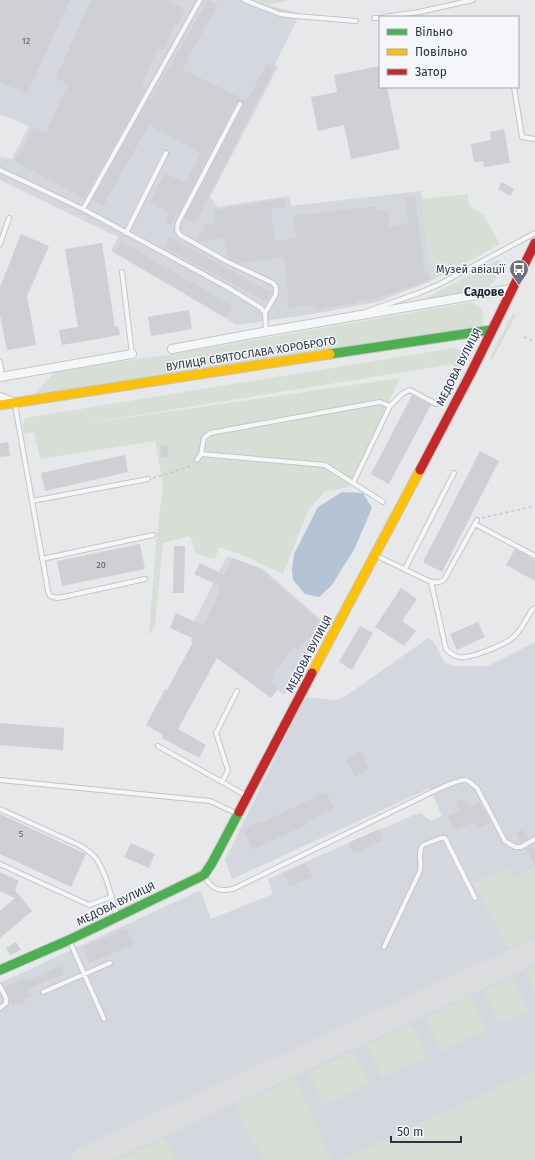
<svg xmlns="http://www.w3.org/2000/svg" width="535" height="1160" viewBox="0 0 535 1160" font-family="'Fira Sans',sans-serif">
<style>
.built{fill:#d4d7dd}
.green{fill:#d6ded6}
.water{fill:#b4c4d5}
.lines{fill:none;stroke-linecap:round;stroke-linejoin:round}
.taxiway{stroke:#dadcde;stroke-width:25}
.building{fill:#ced0d3}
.lane-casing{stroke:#c4c6c8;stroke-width:6}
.street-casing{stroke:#c4c6c8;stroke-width:10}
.fast-casing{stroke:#c4c6c8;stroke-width:11}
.slow-casing{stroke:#c4c6c8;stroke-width:11}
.jam-casing{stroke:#c4c6c8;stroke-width:11}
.path{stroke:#c5c6ca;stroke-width:1.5;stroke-dasharray:3 3;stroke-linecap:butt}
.lane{stroke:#f5f6f7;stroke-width:4}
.street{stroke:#f5f6f7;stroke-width:8}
.fast{stroke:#4caf50;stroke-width:9}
.slow{stroke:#ffc107;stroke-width:9}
.jam{stroke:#c62828;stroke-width:9}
.labels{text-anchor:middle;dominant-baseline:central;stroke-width:3;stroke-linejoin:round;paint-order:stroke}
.number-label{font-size:9px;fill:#545c69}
.poi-label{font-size:11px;fill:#2b3445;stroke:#f4f6f9;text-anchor:end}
.street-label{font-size:11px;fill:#2b3445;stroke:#f4f6f9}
.neighbourhood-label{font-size:12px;font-weight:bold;fill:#1d2536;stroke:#f4f6f9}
</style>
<rect width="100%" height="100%" fill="#e6e8ea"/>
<!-- built -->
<path class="built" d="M0 0H256L267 5 300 13 275 65 278 67 210 197 218 207 289 196 291 206 421 191 431 281 377 302 307 315 237 325 111 251 118 237 0 180V157L12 159 29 126 0 114Z
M227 556 263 569 326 624 284 695 193 623Z
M428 638 433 641 445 663 453 666H488L535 642V1160H0V983L199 891 201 892 211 919 273 894 268 879 348 843 414 815 421 813 431 821 442 816 430 788 232 879 225 860 305 697 335 700 343 698Z"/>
<!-- green -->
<path class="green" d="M256 0H290L267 5Z
M468 194 469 206 483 214 500 244 431 281 421 199Z
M497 260 500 261 503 263V270L489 287 479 293 390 306 397 304 422 301 437 292Z
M472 302 483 310V326L34 394 56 371 174 354Z
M513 313 516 315 492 360 490 358Z
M454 348C460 349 463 351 465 358L457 376 453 364 83 424 400 378 348 487 324 492 308 511 283 574 247 557 219 547 215 559 196 554 190 536 163 543 155 625 149 636 156 543 163 486 155 441 40 459 34 432 24 434 23 425 25 418Z
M535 866V936L508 948 473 883 508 868 514 879Z
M535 967V992L525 971Z
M513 977 528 1011 499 1024 484 990Z
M471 996 487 1030 440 1051 425 1018Z
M412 1024 427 1057 382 1078 366 1045Z
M354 1051 369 1084 323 1105 308 1072Z
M535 1070V1160H340Z
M295 1078 332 1160H264L257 1145 254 1146 235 1105Z
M165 1138 175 1160H117L163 1139Z"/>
<!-- water -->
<path class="water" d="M342 492 363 493 372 508 354 550 341 570 332 585 319 597 305 594 293 580 292 570 294 554 318 507Z"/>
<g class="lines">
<!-- taxiway -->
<path class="taxiway" d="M83 1160 535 951"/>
</g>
<!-- building -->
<path class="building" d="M0 0H70L27 94 0 82Z
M91 0H167L185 9 178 25 175 24 163 50 158 48 141 86 146 88 143 95 84 198 14 161 20 150 22 151 33 127 46 133 68 84 56 78Z
M208 0 218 5 182 69 247 101 267 63 275 67 195 223 184 218 243 106V102L241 101H238L237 102 178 215 177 214 171 225 164 221 169 213 150 202 165 173 185 183 201 153 149 125 103 206 92 200 149 98 151 99Z
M380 66V87H387L400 149 351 159 344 125 318 131 311 97 337 92 334 75Z
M504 129 510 163 484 167 483 161 474 162 471 144 491 140 490 132Z
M502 182 514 189 510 196 498 189Z
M415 197 425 274H429L430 280 375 299 356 301 357 303 315 309V305L288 308 287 294H288L284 257 238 263 228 258 225 238 199 242 196 240 205 224 215 223 213 210 285 199 286 207 271 209 275 241 296 238 293 216 377 206 378 211 388 210 390 227 408 224 405 198Z
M21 234 49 246 27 296 36 345 7 350 0 315V287Z
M169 237 271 292 266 301 164 247Z
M121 241 232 306 226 317 115 252Z
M102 243 115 327 118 326 120 335 62 345 59 330 78 327 65 249Z
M189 310 192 329 151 336 148 317Z
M412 395 431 405 389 484 371 474Z
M8 442 10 456 0 457V443Z
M168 445V457L161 458 160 446Z
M480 451 499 461 442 572 423 562Z
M125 455 128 472 45 491 41 473Z
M140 544 145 569 62 586 57 561Z
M174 546H185L184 593H173Z
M515 549 535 560V581L506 565Z
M232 558 259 568 324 625 316 632 314 631 298 650 295 647 272 674 276 677 271 683 278 689 271 698 217 658 178 729 206 745 199 758 162 738 163 735 146 725 165 689 167 690 193 642 191 641 192 638 170 628 176 613 204 626 219 593 218 592 220 586 194 574 200 563 225 575Z
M401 588 417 599 402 621 416 631 404 646 375 627Z
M478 622 485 637 457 650 450 634Z
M360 626 373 633 352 670 339 662Z
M0 723 64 728 63 750 0 745Z
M361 751 369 769 355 777 346 759Z
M326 792 334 808 307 821 308 824 253 850 243 829 258 822 259 824Z
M465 798 469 807 480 802 490 823 477 828 474 822 454 830 448 815 459 811 456 802Z
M0 814 86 854 71 887 0 854Z
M379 829 383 840 353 854 348 843Z
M524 829 529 839 521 843 516 833Z
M131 843 155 854 149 868 124 857Z
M532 845 535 851V867L526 848Z
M306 863 313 877 290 887 283 873Z
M0 872 19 881 15 890 32 911 0 938V911L15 898 0 891Z
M127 929 133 945 89 963 83 947Z
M16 942 21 950 10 955 6 948Z
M61 966 64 974 28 989 31 997 25 999 26 1002 19 1005 18 1002 12 1005 5 987 24 979 25 981Z"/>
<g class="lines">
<!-- lane casing -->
<g class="lane-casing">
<path id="lane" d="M244 0 280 14 296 16 356 21
M384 17 419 12 473 0
M374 18H380
M514 87 522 137 535 139
M240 104 178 223 177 230 180 235 228 262 273 283 276 287V294L265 313
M0 170 83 209 227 287 261 308 265 313 266 331
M83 209 200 0
M126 233 166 153
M0 244 9 218
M122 272 132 354
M368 311 419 293 440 284 535 233
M0 362 2 376
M15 405 48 591 50 596 57 598 63 597 145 579
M201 454 325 465 383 502
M197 460 201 454 204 438 210 433 380 402 390 406
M353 483 390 406 402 394 410 390 436 404
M32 501 148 479
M475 524 535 556
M377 556 431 582C436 583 439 583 444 580L477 520
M42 559 153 535
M405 569 454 473
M431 582 446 649C450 653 454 656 459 657 470 659 504 645 512 638 521 632 526 619 532 610L535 608
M158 746 247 796
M0 780 210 801 236 813
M222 782 228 770 216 733 237 691
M0 809 79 845C85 848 90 852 94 856 106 870 111 897 117 915
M0 864 89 905 111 897
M204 876C212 889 218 892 233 889L432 792C440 789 457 779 466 780 470 781 473 785 477 788L505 841 515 847H521L535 839
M70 942 104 1019
M384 947 420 871C422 863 417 852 423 845L441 838H445L475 898
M0 986 6 998V1003L0 1008
M43 992 110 963"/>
</g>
<!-- street casing -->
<g class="street-casing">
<path id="street" d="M172 349 252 334 511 289
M0 377 132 354
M0 397 13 402"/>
</g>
<!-- fast casing -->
<g class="fast-casing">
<path id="fast" d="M330 354 491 330
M0 970 69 940 204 875 212 863 239 812"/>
</g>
<!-- slow casing -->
<g class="slow-casing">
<path id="slow" d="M0 405 330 354
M312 673 420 470"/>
</g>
<!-- jam casing -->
<g class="jam-casing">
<path id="jam" d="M420 470 471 373 535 243
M239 812 312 673"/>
</g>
<!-- path -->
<path class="path" d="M524 337 535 342
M153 478 188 467 193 464
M482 518 535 506"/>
<!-- lane -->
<use href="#lane" class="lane"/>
<!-- street -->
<use href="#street" class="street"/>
<!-- fast -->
<use href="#fast" class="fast"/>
<!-- slow -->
<use href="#slow" class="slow"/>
<!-- jam -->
<use href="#jam" class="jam"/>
</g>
<!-- icons -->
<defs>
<g id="bus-pin" transform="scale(1)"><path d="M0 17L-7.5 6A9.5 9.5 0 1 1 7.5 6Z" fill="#6c737f" stroke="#f4f6f9"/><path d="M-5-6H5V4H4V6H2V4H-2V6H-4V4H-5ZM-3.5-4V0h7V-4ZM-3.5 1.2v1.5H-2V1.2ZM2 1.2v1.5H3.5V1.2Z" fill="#fff"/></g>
</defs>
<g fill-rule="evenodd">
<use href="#bus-pin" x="519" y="269"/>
</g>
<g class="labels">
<!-- number labels -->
<g class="number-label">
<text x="26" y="41">12</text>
<text x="101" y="565">20</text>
<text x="21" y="834">5</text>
</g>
<!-- poi labels -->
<g class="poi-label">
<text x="505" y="269">Музей авіації</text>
</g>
<!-- street labels -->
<g class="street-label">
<text transform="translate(251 354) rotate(-9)">ВУЛИЦЯ СВЯТОСЛАВА ХОРОБРОГО</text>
<text transform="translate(459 367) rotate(-63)">МЕДОВА ВУЛИЦЯ</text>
<text transform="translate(309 654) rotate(-62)">МЕДОВА ВУЛИЦЯ</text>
<text transform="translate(116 904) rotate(-26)">МЕДОВА ВУЛИЦЯ</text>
</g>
<!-- neighbourhood labels -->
<g class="neighbourhood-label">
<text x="484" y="292">Садове</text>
</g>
</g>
<!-- legend -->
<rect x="379" y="16" width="140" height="72" fill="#f4f6f9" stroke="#a4a8b1"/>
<rect x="387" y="29" width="20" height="6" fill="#4caf50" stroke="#a4a8b1"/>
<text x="415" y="36" font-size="12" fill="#2b3445">Вільно</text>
<rect x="387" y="49" width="20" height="6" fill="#ffc107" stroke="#a4a8b1"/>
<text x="415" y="56" font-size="12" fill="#2b3445">Повільно</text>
<rect x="387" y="69" width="20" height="6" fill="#c62828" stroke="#a4a8b1"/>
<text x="415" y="76" font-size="12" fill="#2b3445">Затор</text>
<!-- scale -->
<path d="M391 1136v6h70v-6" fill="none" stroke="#2b3445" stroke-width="2"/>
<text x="397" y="1136" font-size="12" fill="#2b3445" stroke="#f4f6f9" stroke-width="3" paint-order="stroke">50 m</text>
</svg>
